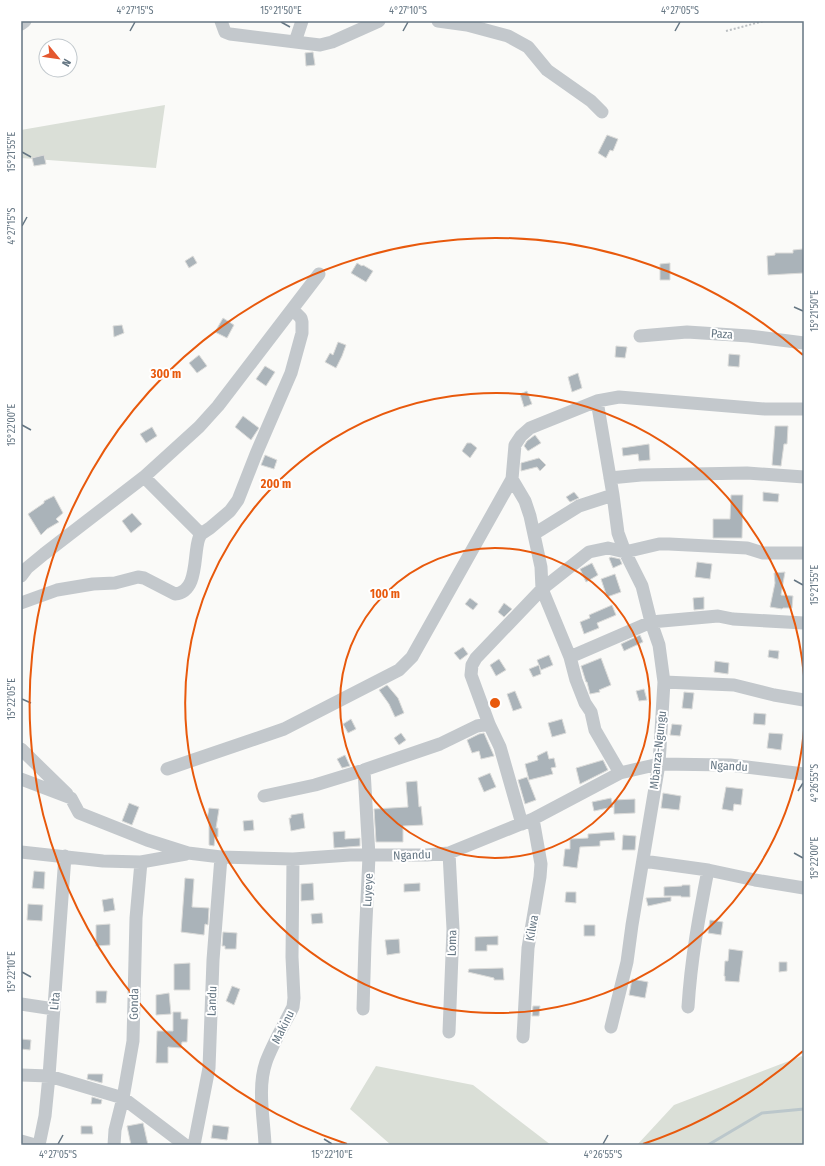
<svg xmlns="http://www.w3.org/2000/svg" width="825" height="1166" viewBox="0 0 825 1166" font-family="'Fira Sans Condensed',sans-serif">
<style>
.green{fill:#dadfd7}
.lines{fill:none;stroke-linecap:round;stroke-linejoin:round}
.stream{stroke:#bbc7cb;stroke-width:3}
.building{fill:#aab3b9;stroke:#dcdcda}
.path{stroke:#bbbfc2;stroke-width:2;stroke-dasharray:2 2;stroke-linecap:butt}
.minor{stroke:#c3c8cc;stroke-width:13}
.ticks{fill:none;stroke:#657683;stroke-width:1.5}
.ring{fill:none;stroke:#e8590c;stroke-width:2}
.labels{text-anchor:middle;dominant-baseline:central;stroke-width:4;stroke-linejoin:round;paint-order:stroke}
.street-label{font-size:12px;fill:#657683;stroke:#fff}
.centre{fill:#e8590c;stroke:#fff;stroke-width:2}
.ring-label{font-size:12px;text-anchor:middle;font-weight:bold;fill:#e8590c;stroke:#fff;stroke-width:4;stroke-linejoin:round;paint-order:stroke}
.neatline{fill:none;stroke:#657683;stroke-width:1.5}
.ticks-label{font-size:10px;text-anchor:middle;fill:#657683}
</style>
<rect width="100%" height="100%" fill="#fafaf8"/>
<!-- green -->
<path class="green" d="M165 105 156 168 21 158V130Z
M802 1056 804 1059V1145H637L674 1105Z
M376 1066 473 1085 551 1145H391L350 1109Z"/>
<g class="lines">
<!-- stream -->
<path class="stream" d="M708 1145 762 1113 804 1109"/>
</g>
<!-- building -->
<path class="building" d="M313 52 315 65 306 66 305 53Z
M607 135 618 139 613 151 610 150 606 158 598 153Z
M44 155 46 164 34 166 32 158Z
M803 249 804 273 768 275 767 256 775 255V253H793V250Z
M193 256 197 263 189 268 185 261Z
M357 263 362 266 363 265 373 271 366 282 351 273Z
M670 263V280H660V264Z
M223 318 234 325 227 338 215 332Z
M122 325 124 333 114 337 113 326Z
M338 342 346 345 342 356 336 368 325 362 330 353 333 355Z
M616 346 627 347 625 358 615 357Z
M729 354 740 355 739 367 728 366Z
M199 355 207 366 197 373 189 363Z
M265 366 275 372 266 386 256 379Z
M578 373 582 388 572 392 568 377Z
M527 391 532 404 524 407 520 394Z
M243 416 259 428 251 440 235 427Z
M775 426H788L787 444H784L781 466 772 465Z
M152 427 157 436 146 443 140 434Z
M535 435 541 443 528 451 524 446 527 441Z
M467 443H471L477 448 470 458 462 451Z
M649 444 650 460 639 461 638 454 623 456 622 448Z
M265 455 277 460 274 469 261 465Z
M539 458 546 465 540 471 537 467 521 471V463Z
M574 492 579 498 570 502 566 497Z
M763 492 779 494 778 502 763 501Z
M731 495H743L742 538H713V519H730Z
M54 496 63 513 56 519 59 522 47 529 41 535 28 514 44 503V501Z
M132 513 142 524 131 533 122 521Z
M611 557 620 559 622 564 613 568 609 558Z
M697 562 712 564 710 579 695 577Z
M592 563 598 575 586 582 580 569Z
M785 572 781 595 793 596 792 608H783L782 609 770 607 775 583 774 573Z
M615 574 621 592 607 597 601 579Z
M704 597V609L694 610 693 598Z
M470 598 478 604 473 610 465 604Z
M504 603 512 609 504 617 498 612Z
M612 605 616 615 597 623 599 628 584 634 580 622 590 618 589 615Z
M640 635 643 642 624 651 621 644Z
M463 647 468 654 460 660 454 653Z
M769 650 779 651 778 659 768 657Z
M549 655 553 665 541 670 537 660Z
M601 658 611 685 599 690 600 692 590 694 587 682H586L581 666Z
M499 659 506 670 496 676 490 665Z
M715 661 729 663 728 674 714 672Z
M539 665 541 674 533 677 529 669Z
M387 685 398 698 404 713 395 717 389 704 379 690Z
M644 689 647 700 639 701 636 691Z
M515 691 522 708 513 711 507 694Z
M684 692 694 693 692 709 682 708Z
M754 713 766 714 765 725 753 724Z
M351 719 356 729 348 733 343 724Z
M562 719 566 733 552 737 548 723Z
M672 724 682 725 680 736 670 735Z
M401 733 406 740 399 745 394 738Z
M484 733 494 756 481 759 479 751 472 753 467 740 479 734Z
M769 733 783 734 781 750 767 748Z
M547 751 549 759 554 758 556 767 551 768 553 774 529 780 525 764 538 760 537 756Z
M345 755 350 766 342 768 337 759Z
M603 760 608 770 580 784 576 768Z
M490 773 496 787 484 792 478 778Z
M527 777 536 800 525 804 518 780Z
M417 781 419 807 421 806 423 825 403 826V842H376L374 809 408 807 406 782Z
M726 787 743 789 741 805 734 804 733 811 722 809Z
M663 793 681 796 679 810 661 808Z
M611 798 613 807 594 811 592 802Z
M635 799V813L614 814V800Z
M129 803 139 807 132 825 122 821Z
M209 808 219 809 216 828H218V837H215L214 846 209 845V820L207 819Z
M303 813 305 828 291 831 289 818H291V815Z
M253 820 254 830 244 831 243 821Z
M345 831V839L360 838V846L334 848 333 832Z
M614 832 615 840 600 841V846L580 847 577 868 563 866 565 849H570V839L588 838V834Z
M623 835 636 836 635 850H622Z
M34 871 45 872 44 889 32 888Z
M185 878 194 879 192 907 209 908 208 925 205 924 204 935 181 932Z
M313 883 314 900 301 901V884Z
M420 883V891L404 892V884Z
M682 885H690V897H681V896H664V887L682 886Z
M566 892H576V903L565 902Z
M671 897V901L648 906 646 898Z
M113 898 115 910 104 912 102 900Z
M28 904 43 905 42 921 27 920Z
M322 913 323 923 312 924 311 914Z
M710 920 723 922 721 935 708 933Z
M110 924V945L96 946V925Z
M584 925H595V936H584Z
M223 932 237 933 236 949H225V946H222Z
M498 936V945H487V951H475V937Z
M399 939 400 953 387 955 385 940Z
M729 949 743 951 739 982 725 981V976H724L725 961H728Z
M779 962H787V971L779 972Z
M190 963V990H174V964Z
M503 968 504 980H494V978L468 972 469 969Z
M632 979 648 982 645 998 629 995Z
M232 986 240 989 234 1005 226 1001Z
M96 991H107L106 1003H96Z
M169 993 171 1014 156 1015V995Z
M533 1006H540L539 1016H532Z
M173 1012H181V1019H188L187 1042H182L181 1048 168 1047V1063H156L157 1031H173Z
M21 1039 31 1040 30 1050 21 1049Z
M88 1074H103L102 1083 87 1079Z
M92 1097 102 1100 101 1104H91Z
M143 1123 148 1145H131L127 1126Z
M213 1125 229 1127 227 1140 211 1138Z
M81 1126H92L93 1134H81Z"/>
<g class="lines">
<!-- path -->
<path class="path" d="M726 31 764 21"/>
<!-- minor -->
<path class="minor" d="M221 21 225 32 230 34 320 45 332 42 379 21
M438 21 467 25
M468 21 467 25 508 36 528 47 547 70 591 101 602 112
M21 24 25 21
M295 42 302 21
M640 336 687 332 749 336 804 343
M597 401 613 495 618 533 625 552 642 586 651 622 659 645 664 682 659 764 632 925 627 962 611 1027
M144 477 201 534
M610 478 641 475 747 473 804 477
M512 479 525 501 530 516 541 567 542 589 570 657 576 680 585 703 591 712 595 730 620 773
M534 534 579 506 613 495
M21 576 27 568 44 554 144 477 199 427 218 406 319 274
M21 603 57 590 93 584 115 583 138 577 144 578 175 594C199 592 193 554 199 538L201 534 210 528 230 511 238 500 256 454 291 373 302 333V322L301 318 292 309
M570 657 651 622 718 616 733 619 804 623
M664 682 734 685 774 695 804 700
M489 724 471 675 472 665 476 658 542 589 589 552 608 548 625 552 659 544H669L747 548 763 553H804
M21 749 67 794
M167 769 284 729 399 670 412 657 512 479 515 445 521 436 530 428 597 401 619 397 765 409H804
M21 779 71 798 79 813 147 840 188 853 221 857 293 859 350 855H427L449 853 533 819 620 773 659 764 730 765 804 774
M264 796 315 785 364 770 440 744 477 726 489 724 500 747 522 824
M21 852 103 861 141 862 186 854
M643 861 708 870 755 880 804 888
M21 1004 54 1009
M688 1007C691 959 699 916 708 870
M363 1009 365 943 369 856 364 770
M449 1032 453 929 449 853
M523 1037 528 948 540 877 541 864 533 819
M21 1075 49 1076 123 1098 185 1145
M21 1141 35 1145
M39 1145 45 1116 49 1076 65 856
M114 1145 115 1130 123 1098 133 1041 136 918 141 862
M194 1145 209 1068 213 960 221 857
M265 1145C264 1119 257 1088 266 1062 273 1043 284 1025 293 1007L294 998 292 957 293 859"/>
</g>
<!-- ticks -->
<path class="ticks" d="M281 22 290 27M130 31 135 22M403 31 408 22M675 31 680 22M22 152 31 157M22 226 27 217M794 307 803 311M22 425 31 430M794 580 803 585M22 699 31 703M798 791 803 783M794 853 803 858M22 972 31 977M324 1139 332 1144M58 1144 63 1135M603 1144 608 1135"/>
<!-- distance rings -->
<g class="ring">
<circle cx="495" cy="703" r="155"/>
<path d="M804 730A310 310 0 1 1 804 676"/>
<path d="M803 1051A465 465 0 0 1 643 1144M347 1144A465 465 0 1 1 803 355"/>
</g>
<g class="labels">
<!-- street labels -->
<g class="street-label">
<text transform="translate(722 334) rotate(4)">Paza</text>
<text transform="translate(658 750) rotate(-84)">Mbanza-Ngungu</text>
<text transform="translate(729 766) rotate(3)">Ngandu</text>
<text transform="translate(412 855) rotate(-2)">Ngandu</text>
<text transform="translate(368 890) rotate(-87)">Luyeye</text>
<text transform="translate(532 928) rotate(-80)">Kilwa</text>
<text transform="translate(452 943) rotate(-89)">Loma</text>
<text transform="translate(55 1001) rotate(-84)">Lita</text>
<text transform="translate(212 1001) rotate(-88)">Landu</text>
<text transform="translate(134 1004) rotate(-89)">Gonda</text>
<text transform="translate(283 1027) rotate(-64)">Makinu</text>
</g>
</g>
<circle cx="495" cy="703" r="6" class="centre"/>
<g class="ring-label">
<text x="166" y="378">300 m</text>
<text x="276" y="488">200 m</text>
<text x="385" y="598">100 m</text>
</g>
<!-- border -->
<rect width="825" height="1166" fill="none" stroke="#ffffff" stroke-width="44"/>
<!-- north arrow -->
<g transform="translate(58 58) rotate(119)"><circle r="19" fill="#ffffff" stroke="#c1c8cd"/>
<path d="M0-3L7 15L0 10L-7 15Z" fill="#e4572e"/>
<text y="-6" font-size="11" font-weight="bold" text-anchor="middle" fill="#657683">N</text>
</g>
<rect x="22" y="22" width="781" height="1122" class="neatline"/>
<g class="ticks-label">
<text x="135" y="14">4°27'15"S</text>
<text x="281" y="14">15°21'50"E</text>
<text x="408" y="14">4°27'10"S</text>
<text x="680" y="14">4°27'05"S</text>
<text transform="translate(11 152) rotate(-90)" y="4">15°21'55"E</text>
<text transform="translate(11 226) rotate(-90)" y="4">4°27'15"S</text>
<text transform="translate(814 311) rotate(-90)" y="4">15°21'50"E</text>
<text transform="translate(11 425) rotate(-90)" y="4">15°22'00"E</text>
<text transform="translate(814 585) rotate(-90)" y="4">15°21'55"E</text>
<text transform="translate(11 699) rotate(-90)" y="4">15°22'05"E</text>
<text transform="translate(814 783) rotate(-90)" y="4">4°26'55"S</text>
<text transform="translate(814 858) rotate(-90)" y="4">15°22'00"E</text>
<text transform="translate(11 972) rotate(-90)" y="4">15°22'10"E</text>
<text x="58" y="1158">4°27'05"S</text>
<text x="332" y="1158">15°22'10"E</text>
<text x="603" y="1158">4°26'55"S</text>
</g>
</svg>
